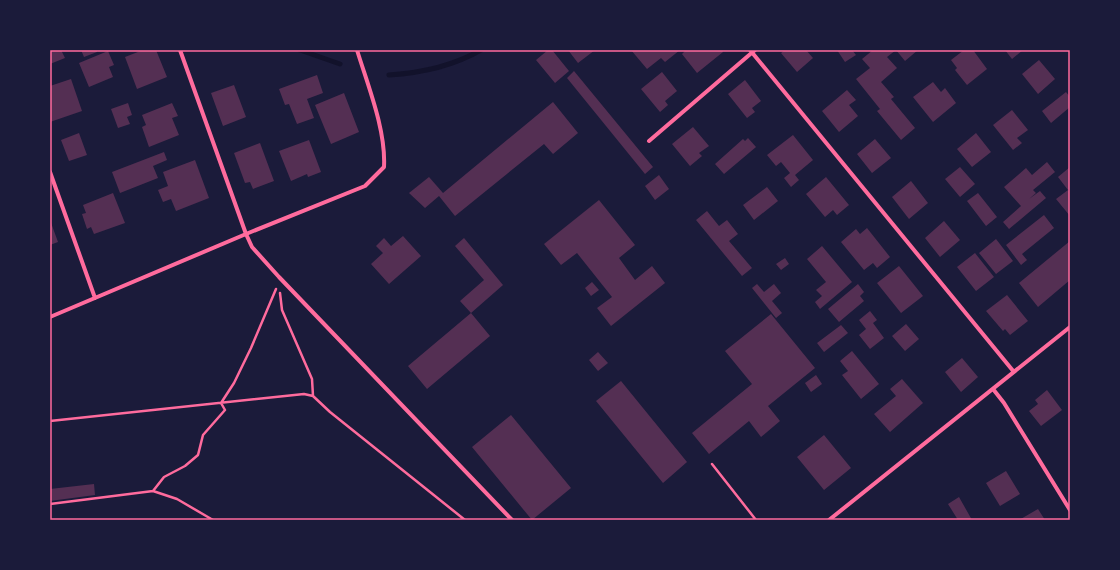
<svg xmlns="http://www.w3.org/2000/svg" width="1120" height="570" viewBox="0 0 1120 570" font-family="Spectral,serif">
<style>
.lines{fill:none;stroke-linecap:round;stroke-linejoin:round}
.stream{stroke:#12122b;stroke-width:5}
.building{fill:#542f53}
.path{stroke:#ff6b9d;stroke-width:2.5}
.minor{stroke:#ff6b9d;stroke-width:4}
.neatline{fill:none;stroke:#ff6b9d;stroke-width:1.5}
</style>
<rect width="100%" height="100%" fill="#1b1b3a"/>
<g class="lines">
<!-- stream -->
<path class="stream" d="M300 50 340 64
M389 75C421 73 453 66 481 50"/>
</g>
<!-- building -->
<path class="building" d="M50 50H61L65 58 50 64Z
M81 50H97V52L84 57Z
M143 50H156L167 77 137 89 125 57Z
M548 50H552L569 71 555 83 536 60Z
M568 50H595L578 63Z
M631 50H680L665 62 661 58 647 69Z
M686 50H722L723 52 697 73 682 54Z
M785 50H806L813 58 797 72 781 53Z
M837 50H852L856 55 845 62Z
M873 50H918L905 61 896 50 887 57 897 68 881 82 894 97 891 99 915 128 901 140 877 111 880 109 856 79 870 68 862 59Z
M964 50H973L987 69 967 85 955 70 957 68 951 60Z
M1005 50H1023L1012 59Z
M108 51 114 65 109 67 113 77 89 87 79 63Z
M1039 60 1055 79 1038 94 1022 74Z
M574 71 653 167 645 174 567 78Z
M662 72 677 91 665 101 668 105 660 112 641 89Z
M317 75 323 93 307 99 314 118 297 124 289 104 285 105 279 89Z
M71 79 82 111 50 122V86Z
M745 80 761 101 752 108 755 112 747 118 728 94Z
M933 82 941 92 945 88 956 103 933 122 913 97Z
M234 85 246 117 223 126 211 93Z
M847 90 856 100 849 105 858 116 839 132 822 111Z
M1066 92 1070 97V107L1051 123 1042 111Z
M344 93 359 132 331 144 315 105Z
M553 102 578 133 553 154 544 144 455 216 439 196 425 208 409 193 429 177 443 193Z
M128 103 132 115 127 117 130 124 118 128 111 109Z
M172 103 178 116 172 118 179 135 149 147 142 127 146 125 142 115Z
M1012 110 1028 130 1017 138 1022 143 1013 150 993 125Z
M693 127 709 146 699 153 702 156 690 166 672 144Z
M79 133 87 155 69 161 61 140Z
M976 133 991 152 972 167 957 149Z
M793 135 813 160 795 175 799 180 791 187 784 178 790 173 781 162 776 166 767 155Z
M748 138 756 147 724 174 715 164 743 139 745 141Z
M875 139 891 158 872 173 857 154Z
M309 140 321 172 308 177 307 174 291 181 279 151Z
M260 143 274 181 253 189 250 182 245 183 234 153Z
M164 152 167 160 153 166 158 178 120 193 112 172Z
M195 160 209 198 176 211 171 199 163 202 158 190 168 186 163 172Z
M1047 162 1055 172 1033 190 1036 193 1029 199 1040 191 1046 198 1009 229 1003 222 1021 206 1004 187 1026 168 1032 175Z
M960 167 975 184 960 197 945 179Z
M1070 167V188L1068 190 1058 177Z
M659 175 669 189 655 200 645 186Z
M826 177 849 205 837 215 833 210 825 217 806 194Z
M911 181 928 203 909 219 892 197Z
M767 187 778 201 754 220 743 205Z
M1068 190 1070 192V216L1056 199Z
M113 193 125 223 94 234 91 227 87 229 82 214 86 213 83 205Z
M978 193 997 217 986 226 967 201Z
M599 200 635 245 619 258 635 280 652 266 665 283 611 326 597 308 612 297 577 253 561 265 544 244Z
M707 211 719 226 727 220 738 234 729 241 752 268 742 276 696 220Z
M1044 215 1054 228 1022 254 1027 260 1021 265 1006 245Z
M50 220 58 242 50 245Z
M944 221 960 240 940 257 925 238Z
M867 228 890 257 877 268 873 263 864 270 841 242 856 229 860 234Z
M403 236 421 256 389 284 371 264 383 253 376 246 384 238 391 246Z
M464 238 503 285 471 313 490 336 427 389 408 366 471 313 460 301 484 280 455 246Z
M996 239 1013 261 996 274 979 253Z
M1070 241V280L1038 307 1019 283Z
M822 246 852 282 820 309 815 302 822 296 816 290 826 282 807 259Z
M975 253 994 277 976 291 957 267Z
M785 258 789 264 781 270 776 264Z
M899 266 923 296 901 313 877 283Z
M592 282 599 290 591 296 585 288Z
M757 284 764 292 774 284 781 293 772 301 782 313 776 318 752 288Z
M858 284 864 292 860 296 864 301 839 322 828 309Z
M1007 295 1028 321 1010 335 1005 329 1003 331 986 311Z
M870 311 877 320 873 323 884 338 870 349 859 335 866 329 859 320Z
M771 314 815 368 768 406 780 421 761 437 749 421 709 454 692 433 752 384 725 351Z
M906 324 919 339 905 351 892 336Z
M841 325 848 333 824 352 817 343Z
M852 351 879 384 861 399 842 375 848 371 840 361Z
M598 352 608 363 598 371 589 360Z
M962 358 978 377 961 392 945 372Z
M816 375 822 384 811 392 805 383Z
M902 379 923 403 890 432 874 414 896 396 890 389Z
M621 381 687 462 663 483 596 401Z
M1047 390 1062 410 1041 426 1029 411 1038 404 1035 400Z
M511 415 571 488 532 520 472 447Z
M824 435 851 468 824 490 797 457Z
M1006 471 1020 494 1000 506 986 483Z
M94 484 95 495 50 501V489Z
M959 497 972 520H958L948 504Z
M1038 509 1045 520H1019Z"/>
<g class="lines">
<!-- path -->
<path class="path" d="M280 293 282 310 312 379 313 396
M50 421 304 394 313 396 330 412 465 520
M712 464 756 520
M153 491 164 477 185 466 198 455 203 435 225 410 221 403 234 383 251 348 276 289
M50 504 153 491 177 499 213 520"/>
<!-- minor -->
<path class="minor" d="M180 50 246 234 365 186 384 167C386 130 368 86 357 50
M750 50 1014 372
M649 141 755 50
M50 172 95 298
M50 317 246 234 252 247 279 277 512 520
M993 389 1004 403 1070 510
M829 520 1070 327"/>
</g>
<!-- border -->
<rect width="1120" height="570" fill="none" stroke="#1b1b3a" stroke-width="102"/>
<rect x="51" y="51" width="1018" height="468" class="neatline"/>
</svg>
